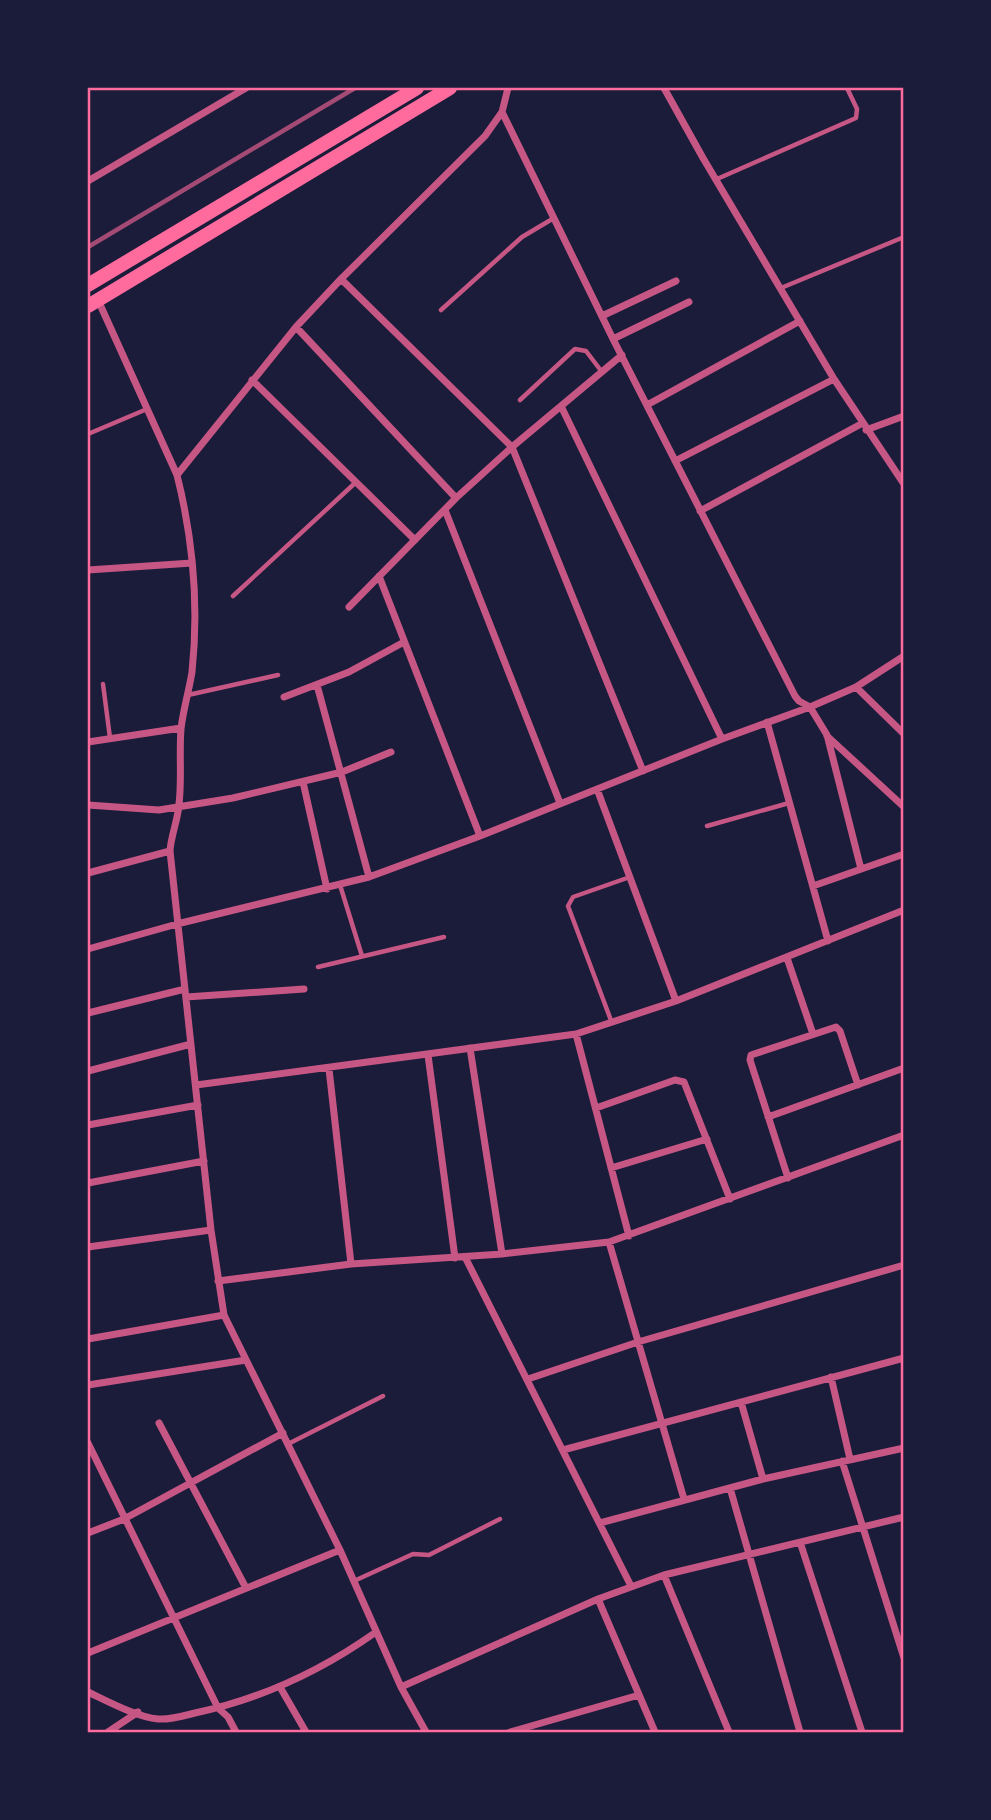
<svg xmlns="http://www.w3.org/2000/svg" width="991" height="1820" viewBox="0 0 991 1820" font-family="'PT Sans',sans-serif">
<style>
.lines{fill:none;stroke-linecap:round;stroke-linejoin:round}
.service{stroke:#c65784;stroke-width:4.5}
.minor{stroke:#c65784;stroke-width:7}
.secondary{stroke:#ff6b9d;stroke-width:14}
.rail{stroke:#a44b75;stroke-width:4.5}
.neatline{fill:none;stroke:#ff6b9d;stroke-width:2.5}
</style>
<rect width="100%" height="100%" fill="#1b1b3a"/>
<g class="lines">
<!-- service -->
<path class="service" d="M717 179 856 118 857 109 847 88
M781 288 904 237
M441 310 522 237 554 218
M520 400 575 349 586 351 602 372
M88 434 147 409
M233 596 355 483
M103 684 110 738
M188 695 278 675
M707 826 789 803
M340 885 362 956
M318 967 444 937
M612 1023 568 906 573 897 630 877
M288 1444 383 1396
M354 1581 413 1554 429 1555 500 1519"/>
<!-- minor -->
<path class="minor" d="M664 88 703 158 834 379 904 484
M502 112 613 339 795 696 799 701 810 707 827 735 861 869
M88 181 246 88
M341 279 512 447 643 771
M98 300 177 475C193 539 199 606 192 672 189 691 183 710 181 729 179 754 182 780 179 804 178 820 171 835 170 851L211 1230 224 1315 340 1550 401 1687 426 1732
M602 316 676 281
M296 327 456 498
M613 339 689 302
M252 380 415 540
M647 405 800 321
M561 406 722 739
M866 430 904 416
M675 461 834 379
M177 475 296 327 341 279 485 136 502 112 508 88
M445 510 560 803
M700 511 861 424
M88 570 192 563
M379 576 480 836
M349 607 456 498 512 447 622 355
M317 685 369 877
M856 687 904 734
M284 697 349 672 404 642
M767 722 828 941
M827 736 904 807
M88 742 181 728
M303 782 327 889
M597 789 676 1001
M88 805 159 810 233 798 342 772 391 752
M88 873 170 851
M813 886 904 854
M88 949 177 924 369 877 480 836 722 739 810 707 856 687 904 656
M787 958 813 1034
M186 997 304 989
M88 1013 185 989
M576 1034 629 1236
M470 1048 502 1254
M428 1055 455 1258
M329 1069 351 1264
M88 1071 191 1044
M196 1085 576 1034 676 1001 904 910
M596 1108 675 1080 684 1082 730 1199
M768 1117 904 1068
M88 1125 198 1105
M611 1168 707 1139
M788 1178 750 1060 751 1055 836 1027 840 1031 858 1085
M88 1183 204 1161
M609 1242 684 1499
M88 1247 211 1230
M465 1257 631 1586
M218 1281 351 1264 502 1254 609 1242 904 1135
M88 1339 224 1315
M831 1377 850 1459
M528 1379 638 1342 904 1265
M88 1385 246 1360
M741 1402 763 1479
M159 1423 246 1588
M88 1443 218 1708 228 1717 236 1732
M563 1450 904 1358
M842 1461 904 1658
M730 1488 800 1732
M600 1523 763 1479 904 1448
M88 1533 124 1519 283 1433
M800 1542 862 1732
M664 1575 729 1732
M598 1599 655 1732
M88 1653 340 1550
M280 1687 306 1732
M401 1687 598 1599 664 1575 904 1517
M88 1692C107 1701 137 1717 158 1719 170 1720 183 1716 195 1713 261 1699 321 1671 376 1632
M108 1732 138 1712
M510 1732 639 1695"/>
<!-- secondary -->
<path class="secondary" d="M88 285 417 88
M88 306 450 88"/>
<!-- rail -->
<path class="rail" d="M88 247 355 88"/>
</g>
<!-- border -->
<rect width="991" height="1820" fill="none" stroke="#1b1b3a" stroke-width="178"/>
<rect x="89" y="89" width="813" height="1642" class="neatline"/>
</svg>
